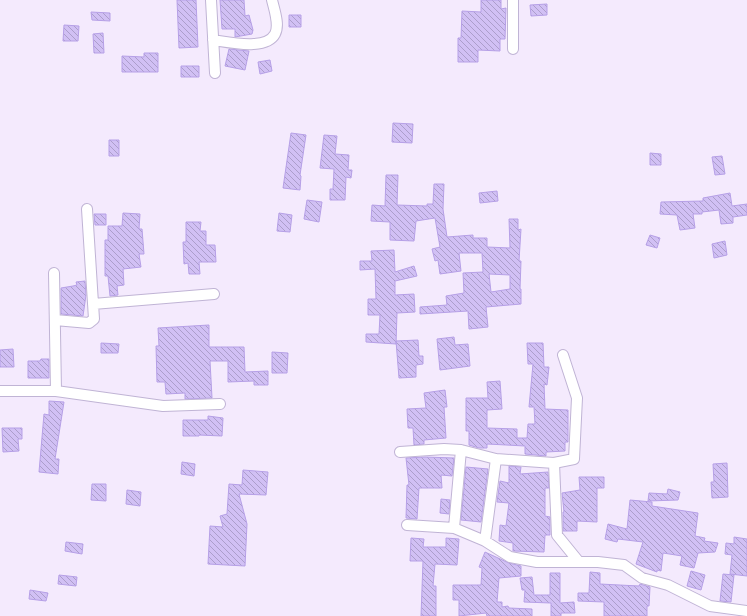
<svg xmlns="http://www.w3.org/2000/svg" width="747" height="616" viewBox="0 0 747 616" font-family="'DM Sans',sans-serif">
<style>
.building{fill:url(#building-back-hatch);stroke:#b6a0e7;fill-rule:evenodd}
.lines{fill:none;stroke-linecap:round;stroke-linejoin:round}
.minor-casing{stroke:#c0b4d5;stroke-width:12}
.minor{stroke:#fff;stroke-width:10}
</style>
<defs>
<pattern id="building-back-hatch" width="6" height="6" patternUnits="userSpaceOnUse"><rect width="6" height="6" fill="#d1c0f4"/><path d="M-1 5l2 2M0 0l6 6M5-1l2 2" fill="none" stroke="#ac9ecb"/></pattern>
</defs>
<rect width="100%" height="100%" fill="#f4eafd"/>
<!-- building -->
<path class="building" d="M177 0H196L198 47 179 48Z
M220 0H244L245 16 249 15 253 30 252 34 235 37V29H222Z
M481 0H501V9L506 8 505 39H500V51L478 50V62H458V38H461L462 11 481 12Z
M547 4V15L531 16 530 5Z
M91 12 110 13V21L92 20Z
M289 15H301V27H289Z
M64 25 79 26 78 41H63Z
M103 33 104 53H94L93 34Z
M229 49 249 51 245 70 225 66Z
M144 53H158V72H122V56L144 57Z
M270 60 272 71 260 74 258 62Z
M181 66H199V77H181Z
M393 123 413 124 412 143 392 142Z
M291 133 306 135 300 175 301 176 300 190 283 188Z
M324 135 337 136 335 154 349 155 348 170H352L351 178 346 177 345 200H330V189H333L334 169 320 168Z
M109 140H119V156H109Z
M650 153 661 154V165H650Z
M722 156 725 174 715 175 712 157Z
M386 175H398L397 205 427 206V204H433L434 184H444L443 209 447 237 473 235V238H487V247L510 248 509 219H518V230L521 229 519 261H521L520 289H521V304L486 307 488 327 469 329 468 311 420 314V307L447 305 446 296 464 293 463 273 483 272 482 253H459L461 271 440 274 438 260 435 261 432 249 440 247 435 218 416 221 414 241 390 240V222L371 221 372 205 385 206ZM489 274 510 275V289L491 292Z
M497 191 498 201 480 203 479 193Z
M730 193 732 206 747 204V215L733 217V223L721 224 719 210 702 212V214H693L695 228 680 230 677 215 660 214 661 202 703 201V198Z
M307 200 322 202 319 222 304 219Z
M123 213 140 214 139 229H142L144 254H139L141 267 123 269 124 285 117 286 118 295 110 296 108 276H105V240H108V226H122Z
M279 213 292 215 290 232 277 231Z
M94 214H106V225H95Z
M186 222H201L200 231H206V245H215L216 262H199L200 274H189L188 263 184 264 183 242H186Z
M650 235 660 238 657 248 646 245Z
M725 241 727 255 714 258 712 244Z
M394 250 395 272 414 266 417 276 395 281V295L414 294 415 312 397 313 396 344 366 342V334H379L380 315H368V299H376L375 269 360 270V261H372L371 251Z
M85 281 86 295 83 316 61 314V288L73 286 77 285 76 282Z
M209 325V347H244L245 372 268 371V385H254V381L228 382V361H210L212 398 185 399V393L166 394 165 382H157L156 346H159L158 328Z
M454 337 455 345 468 344 470 366 440 370 437 339Z
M418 340 419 356H423V364L416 365V377L399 378 396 341Z
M101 343 119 344 118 353H101Z
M527 343H543L544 367H549L547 385 544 384 545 409 568 410V442H565V451L546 452V456L525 454V446L487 444V448H479L469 445V431H466V398H488L487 382 500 381 502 409 487 410V428L517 429V438H527L528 424H535L534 407H529L533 364H528Z
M13 349 14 367H0V350Z
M272 352 288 353 287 373H272Z
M41 359H49V378H28V361H40Z
M445 390 447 407H444L446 438 424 440V444L414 445 413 428H408L407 409 426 408 424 393Z
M49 401 64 402 55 459H59L58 474 39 472 44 414 49 415Z
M208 416 223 418 222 436 199 435V436H183V420H208Z
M2 428H22V439H18L19 451 3 452Z
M425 457 454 458 452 476 441 475 442 488H419L417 519 406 518 407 485H409L406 458Z
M182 462 195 464 194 476 181 474Z
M727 463 728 497 712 498 711 482H714L713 464Z
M509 466 521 467 520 474 548 472 549 488H545V516L550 517V535H545L544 552 513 551V543L499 541 500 525 506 526 509 503 497 502 500 481 509 483Z
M466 467 488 469 481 522 461 520Z
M243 470 268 472 266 495 239 494 247 524 245 566 208 564 210 526 223 527 220 516 227 514 229 484 242 485Z
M579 477H604V488H597V522L577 521V531H563V512H564L562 493 580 490Z
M92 484H106V501L91 500Z
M668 489 680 492 678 500 648 501 649 493 667 494Z
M127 490 141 492 140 506 126 504Z
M441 499 450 500 449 514 440 513Z
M630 500 652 502V506L698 513 695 536 705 538 704 541 718 543 715 552 698 553 694 568 680 565 682 556 663 553 661 571 657 570V572L636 564 643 542 618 539 617 542 605 539 608 524 627 529Z
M734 537 747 539V576L730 574 732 555 725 554 726 543 734 544Z
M411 538 424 539 423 547H446V538L459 539 457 565 435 564 433 586H436V616H421L423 561H410Z
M66 542 83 544 82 554 65 551Z
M485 552 509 563 521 566V576L499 578 497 602H502V607L508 606 509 608 532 609V616H487L486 613 459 616V600H453V585H481L482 568 479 567Z
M691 571 705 575 701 590 687 586Z
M590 572 600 573V584L639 586 640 584 650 587 649 606H647V616H604V602L578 601V593H589Z
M550 573H560V603L574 602 575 613H561V616H551V603L524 602 525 590H522L520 578 532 577 534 595H550Z
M723 574 734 575 731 602 720 601Z
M59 575 77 577 76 586 58 584Z
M30 590 48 593 46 601 29 599Z"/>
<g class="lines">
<!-- minor casing -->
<g class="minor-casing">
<path id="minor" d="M211 0 215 73
M513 0V49
M213 40C228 42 266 51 275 34 280 25 274 9 272 0
M54 273 56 391
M93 304 214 294
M55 320 89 323 94 319 87 209
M563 355 577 398 574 459 554 463 557 535 579 562
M0 391H56L163 406 220 404
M400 452 444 449 461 450 496 459 554 463
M407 525 454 528 485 541 510 557 537 562H598L624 565 642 578 668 585 710 606 747 611
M454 528 461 450
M485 541 496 459"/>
</g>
<!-- minor -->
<use href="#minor" class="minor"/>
</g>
</svg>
